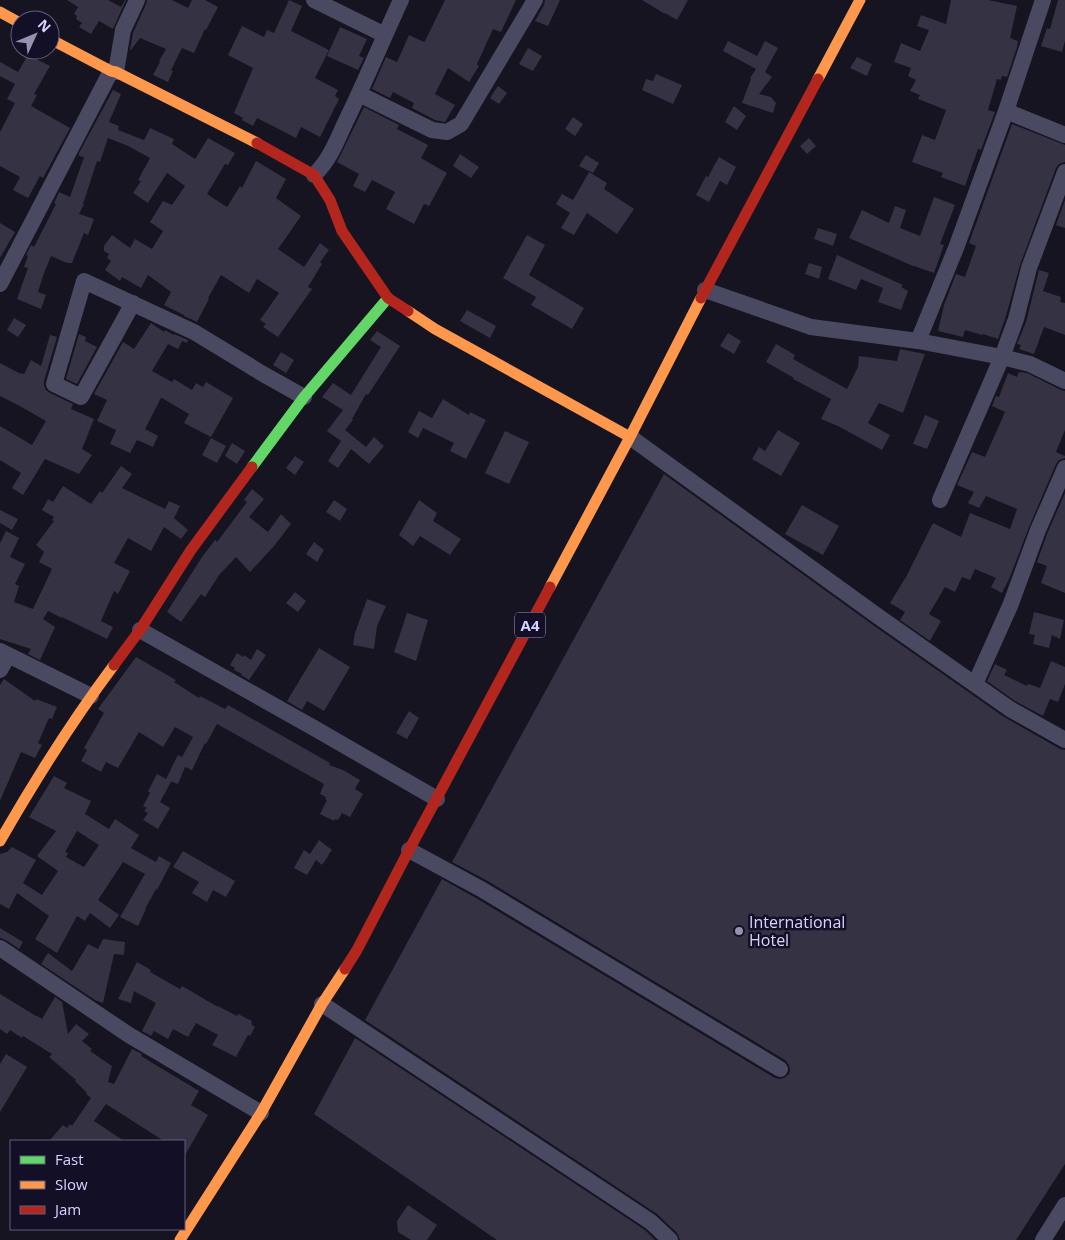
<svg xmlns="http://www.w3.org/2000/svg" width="1065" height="1240" viewBox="0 0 1065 1240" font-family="'Open Sans',sans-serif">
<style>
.building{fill:#343243;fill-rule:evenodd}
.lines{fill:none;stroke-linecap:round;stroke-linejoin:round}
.street{stroke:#4a4962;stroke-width:16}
.fast{stroke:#63d668;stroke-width:11}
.slow{stroke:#ff974d;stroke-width:11}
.jam{stroke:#b3261e;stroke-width:11}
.poi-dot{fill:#9591b1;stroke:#130f26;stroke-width:2}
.labels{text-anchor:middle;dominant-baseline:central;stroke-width:5;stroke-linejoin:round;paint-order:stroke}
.shield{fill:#130f26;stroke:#9e99be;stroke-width:1}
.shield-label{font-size:15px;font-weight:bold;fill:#d9d4ff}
.poi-label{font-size:16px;fill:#d9d4ff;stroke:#130f26;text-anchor:start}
</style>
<rect width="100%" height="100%" fill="#161421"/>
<!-- building -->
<path class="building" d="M67 0H108L121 7 125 0H126L113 29 99 21 91 34 79 27 82 23 76 19 77 16 74 14 78 7Z
M147 0H172L188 8 192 0H205L218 7 206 30 205 29 194 53 182 48 171 70 173 71 168 82 153 75 160 62 159 61 166 49 140 38 131 50 130 49 133 33 146 4Z
M289 0 302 6 291 31 329 50 315 78 338 90 335 96 339 99 320 137 301 127 296 138 257 118 253 126 242 120 243 118 234 113 253 68 228 55 242 26 264 37 267 30 274 33Z
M445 0H516L501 32 493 29 477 64 479 66 469 82 448 68 435 94 455 105 445 122 435 120 412 108 414 103 393 92 390 98 372 89 386 57 397 62 409 35 424 42 425 41Z
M545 0H560L548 26 535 21 544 5Z
M642 0H688L677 20 665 13V14Z
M951 0H988L1017 6 1010 38 1018 41 1017 47 1007 77 1002 76 1001 80 997 79 988 110 995 112 981 150 978 149 965 186 941 177 943 173 912 162 922 135 935 140 946 110 918 99 920 95 910 91 916 80 908 76 911 68 894 62 901 43 920 51 929 30 917 26 921 15 946 24Z
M1058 0H1065V41L1062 52 1041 46 1047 28 1050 29Z
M340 27 367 39 359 56 364 58 358 70 327 56Z
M728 41 757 56 765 41 778 48 765 72 772 77 759 94 771 97 776 103 773 113 742 103 751 79 750 78 756 69 723 51Z
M528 48 542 56 533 71 519 64Z
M28 55 50 66 34 94 37 95 31 106 70 128 43 178 40 176 28 198 13 190 20 177 0 166V132L15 103 7 99 15 84 0 76V62L18 72Z
M857 57 872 64 867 76 850 68Z
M656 74 682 85 673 104 642 90 646 79 653 81Z
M498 86 507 93 499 104 490 98Z
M113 90 121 94 109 122 119 126 118 130 144 140 150 128 174 139 172 144 195 159 208 138 235 153 228 165 225 164 207 194 227 207 240 186 242 188 256 161 286 179 276 198 301 216 278 249 304 267 320 243 329 250 320 262 322 264 308 287 312 289 278 337 263 327 266 324 260 320 279 293 257 279 249 293 221 275 208 298 209 299 197 322 184 316V315L164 305 171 292 148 275 141 288 122 277 120 281 105 270 111 261 107 258 109 254 104 251V246L112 235 130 248 135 239 152 249 163 231 150 222 163 201 172 205 185 186 167 173 148 203 133 193 141 181 138 180 150 158 128 146 108 138 100 162 97 161 83 204H84L79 214 94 219 88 235 84 233 72 263H67L51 256 44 273 38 292 46 295 41 309 17 299 28 268 24 267 28 256 26 255 31 245 34 247 56 204 54 203 59 192 70 197 84 157 79 156V153Z
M734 106 746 116 737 130 725 122Z
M364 107 399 125 397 129 428 145 421 158 447 173 429 206 424 204 414 224 386 209 395 192 372 180 365 192 353 186 359 174 337 162Z
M573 117 583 124 575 136 565 129Z
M1012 124 1065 145V162L1059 164 1056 168 1020 265 1006 316 998 339 983 334 982 335 965 330 963 337 938 331 944 305 956 274 965 277 976 246 969 243Z
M809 138 816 146 807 154 800 146Z
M460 154 479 167 471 178 453 166Z
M586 155 599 163 593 173 579 166Z
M719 157 736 167 727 185 720 181 709 202 696 195 706 176 708 177Z
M589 172 607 183 604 189 634 209 617 234 587 213 574 235 561 228 570 213 556 204 562 194 573 200Z
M934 197 955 205 940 244 944 245 934 273 914 266H913L849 238 862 210 889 223 895 206 906 210 900 228 920 236Z
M1065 200V228L1056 225Z
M0 223 15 232 0 258Z
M818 228 837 234 833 246 814 239Z
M527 235 545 245 529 275 584 308 572 329 531 305 536 297 503 278Z
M837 255 903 285 901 287 908 291 901 310 878 302 883 288 861 279 856 290 828 279Z
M809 263 822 267 819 279 805 274Z
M1039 270 1049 273 1043 291 1061 297 1060 302 1065 303V335L1044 327 1034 354 1019 349 1021 345 1017 344 1026 322Z
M467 310 496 326 490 338 460 321Z
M14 318 26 325 18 337 7 330Z
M151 323 164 332 165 330 174 335V334L188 340 187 343 182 341 178 349 168 344 152 371 172 382 174 379 192 390 196 383 203 387 206 382 233 398 211 437 184 423 189 414 162 398H161L145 429 158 436 153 447 137 440 130 453 110 444 116 430 97 421 107 400 94 394 123 342 134 349Z
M377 331 400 346 368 395 366 394 352 419 353 420 345 430 366 447 374 437 384 446 369 464 351 449 338 468 328 461 341 441 327 431 343 410 322 397 333 383 351 395 381 347 370 340Z
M728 333 741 341 734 354 720 346Z
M79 334 86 337 85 341 97 347 77 384 66 379Z
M50 335 57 337 44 381V386L46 390 50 393 73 404 71 409 94 419 82 449 92 455 79 474 45 459 23 495 12 488 21 473 0 460V426L32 445 46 421 18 405 0 396V363L21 374V373L24 374 31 360 41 366Z
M776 344 795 355 793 359 847 389 858 367 859 356 897 361 900 349 925 354 903 413 879 403 868 423 890 435 882 450 838 426 821 419 831 399 793 379 794 378 766 362Z
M281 352 294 360 286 373 273 365Z
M1019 372 1027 373 1061 390 1065 391V430L1056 452 1065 456V458L1059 460 1056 464 1029 527 1010 577 1002 593 991 587 996 578 975 569 970 580 962 577 955 592 945 587 929 614 941 621 930 641 900 620 905 612 890 603 906 577 933 523 961 537 970 513 1010 529 1017 509 986 496 979 508 968 503 974 492 957 485 972 452 985 457 1005 412 992 406 996 396 999 397 1008 373 1017 377Z
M443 399 469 415 470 412 486 420 466 459 450 451 454 443 423 428 418 438 408 432 419 411 432 418Z
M925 415 939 421 927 449 913 444Z
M778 430 800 443 781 476 752 459 759 447 765 451Z
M505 431 529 442 509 484 485 473Z
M211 438 226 446 217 463 202 455Z
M232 443 245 451 237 464 225 456Z
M295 456 304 462 295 475 286 468Z
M121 466 132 474 122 488 165 509 169 501 180 506 174 518 188 530 181 539 164 527 151 551 128 538 114 563 130 571 118 594 114 591 101 621 113 627 107 639 62 617V618L48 611 43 619 55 627 40 660 28 654 31 649 0 639V543L6 531 19 538 10 557 25 564 15 584 19 586 14 602 33 609 52 569 39 562 44 552 36 545 54 521 52 520 54 517 42 510 48 499 53 502 63 486 91 504 100 491 102 493Z
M664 474 873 625 1004 717 1060 749 1065 750V1164L1016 1240H680L679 1237 677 1233 657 1214 365 1020 442 879 476 898 775 1078 779 1079 784 1078 789 1074 790 1070 789 1065 785 1060 486 880 452 862Z
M252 489 264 499 249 517 268 532 281 514 291 524 274 546 250 572 236 557 219 575 205 597 201 594 181 622 167 612 202 557 215 540 217 542 247 502 244 500Z
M1065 493V593L1041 583 1047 566 1037 562 1047 534Z
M334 500 347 509 340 521 326 512Z
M419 500 437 513 433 521 461 539 450 555 420 536 413 546 399 535Z
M802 505 839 526 823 555 785 534Z
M0 510 18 519 12 530 0 523Z
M314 542 324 550 317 562 306 554Z
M295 592 306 601 298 612 286 603Z
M367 599 386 606 377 626 374 649 353 645 355 633Z
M1034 612 1064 620 1060 639 1052 635 1049 648 1033 644 1035 635 1029 634Z
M407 613 428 620 416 661 394 652Z
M319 648 350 667 324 711 307 701 302 710 287 701Z
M257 649 266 655 249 680 241 675 242 674 234 670 235 668 230 665 237 653 243 657 244 655 251 660Z
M136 657 176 680 174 682 199 698 200 696 225 709 228 705 330 763 329 765 343 770 360 780 355 789 363 794 350 817 342 813 338 820 335 819 334 821 320 814 327 800 325 799 326 797 320 794 324 784 217 724 206 744 205 743 192 770 185 767 178 784 170 781 171 782 160 802 170 808 158 829 143 820 148 813 144 811 147 808 143 806 150 793 148 791 157 774 166 779 178 755 182 757 193 737 175 727 163 747 139 732 118 768 106 762 101 772 81 761 87 750 84 748 104 713 98 709Z
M1051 661 1065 667V684L1058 702 1050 699 1043 716 1015 701 987 681 995 664 1007 670 1004 675 1027 686 1028 684 1040 688Z
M4 679 35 701 36 699 57 707 52 719 49 718 38 743 42 745 37 754 35 758 21 752 0 801V685Z
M409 711 419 718 407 739 396 733Z
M54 776 67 783 64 788 91 801 85 814 109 829 115 819 139 835 131 848 156 862 159 856 171 863 157 890 156 889 145 909H146L138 926 120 917 145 874 123 862 98 900 119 915 110 928 90 913 85 921 77 916 57 953 35 939 49 916 17 893 9 909 0 904V854L7 852 12 847 36 860 23 883 42 895 58 871 37 856 56 831 29 817ZM77 831 99 845 84 867 66 857 68 853 65 852Z
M319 840 332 850 328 855H329L322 865 316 860 307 875 294 868 304 850 310 854Z
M183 851 235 881 226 897 213 890 207 902 192 893 199 882 173 867Z
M0 928 23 942 19 949 6 940 0 938Z
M103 939 125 942 124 955 114 954 103 1003 95 1000 41 964 48 953 72 971 88 944 98 949Z
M137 962 151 970 150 972 180 989 182 986 218 1007V1006L237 1016 238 1014 252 1021 251 1024 255 1027 250 1036 248 1035 236 1057 212 1045 218 1035 196 1023 188 1037 173 1029 168 1039 154 1031 151 1036 142 1031 156 1003 134 991 131 1003 118 999Z
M0 994 36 1016H37L42 1019 55 997 62 1002 68 1034 76 1024 89 1034 82 1041 92 1049 90 1051 112 1066 108 1082 114 1084 132 1049 142 1054 141 1056 199 1091 191 1105 208 1115 184 1157V1141H164L106 1104 94 1121 124 1141H49L63 1125 67 1128 70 1124 72 1126 91 1098 86 1094 87 1093 75 1081 76 1080 49 1057 52 1054 23 1036 22 1038 10 1030 7 1034 0 1029Z
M355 1038 645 1230 655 1240H497L314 1114Z
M6 1054 27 1067 0 1112V1064Z
M408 1205 437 1225 427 1240H411L398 1232 397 1221Z"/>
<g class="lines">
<!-- street -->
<path class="street" d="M314 0 385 35
M116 72 123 30 137 0
M359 94 432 130 447 132 461 124 535 0
M1006 111 1065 135
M314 175C329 161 337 141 345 123 365 82 382 41 401 0
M0 284 111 71
M705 290 811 327 918 341 1002 357 1030 364 1065 381
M133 303 81 397 54 384 84 281 194 332 263 374 304 397
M918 341 956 248 1006 111 1043 0
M630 437 879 617 1010 709 1065 740
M940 500 1002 357 1016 319 1029 268 1065 172
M140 630 314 728 437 799
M0 651 91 696
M0 670 8 656
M975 684 1010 606 1038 530 1065 468
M409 850 481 889 780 1069
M0 948 129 1035 261 1113
M322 1004 651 1222 670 1240
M1043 1240 1065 1205"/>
<!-- fast -->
<path class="fast" d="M252 467 304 397 388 298"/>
<!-- slow -->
<path class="slow" d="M0 12 20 23
M50 39 111 71 116 72 257 143
M818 79 860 0
M408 311 435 329 630 437
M550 587 630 437 701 298
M0 841C35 780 72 721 114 665
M180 1240 261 1113 322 1004 345 969"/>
<!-- jam -->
<path class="jam" d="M257 143 314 175 330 200 342 231 388 298 408 311
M701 298 818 79
M114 665 140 630 191 550 252 467
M345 969 357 950 409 850 550 587"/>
</g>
<!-- markers -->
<circle class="poi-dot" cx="739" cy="931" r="5"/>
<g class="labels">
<!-- shield labels -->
<rect class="shield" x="515" y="612.5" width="30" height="25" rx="4"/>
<g class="shield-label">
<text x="530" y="625">A4</text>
</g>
<!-- poi labels -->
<g class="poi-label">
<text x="749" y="922">International<tspan x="749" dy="18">Hotel</tspan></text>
</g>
</g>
<!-- legend -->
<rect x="10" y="1140" width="175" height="90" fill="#130f26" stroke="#625e7d"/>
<rect x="20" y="1156" width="25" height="8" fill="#63d668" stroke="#625e7d"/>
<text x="55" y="1165" font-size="15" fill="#d9d4ff">Fast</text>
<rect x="20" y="1181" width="25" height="8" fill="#ff974d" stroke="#625e7d"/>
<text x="55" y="1190" font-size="15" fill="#d9d4ff">Slow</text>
<rect x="20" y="1206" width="25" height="8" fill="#b3261e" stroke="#625e7d"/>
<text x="55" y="1215" font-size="15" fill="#d9d4ff">Jam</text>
<!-- north arrow -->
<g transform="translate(35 35) rotate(46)"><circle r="24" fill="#130f26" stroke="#625e7d"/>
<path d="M0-4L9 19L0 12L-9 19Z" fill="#9591b1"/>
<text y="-8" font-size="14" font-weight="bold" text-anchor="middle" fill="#d9d4ff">N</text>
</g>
</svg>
